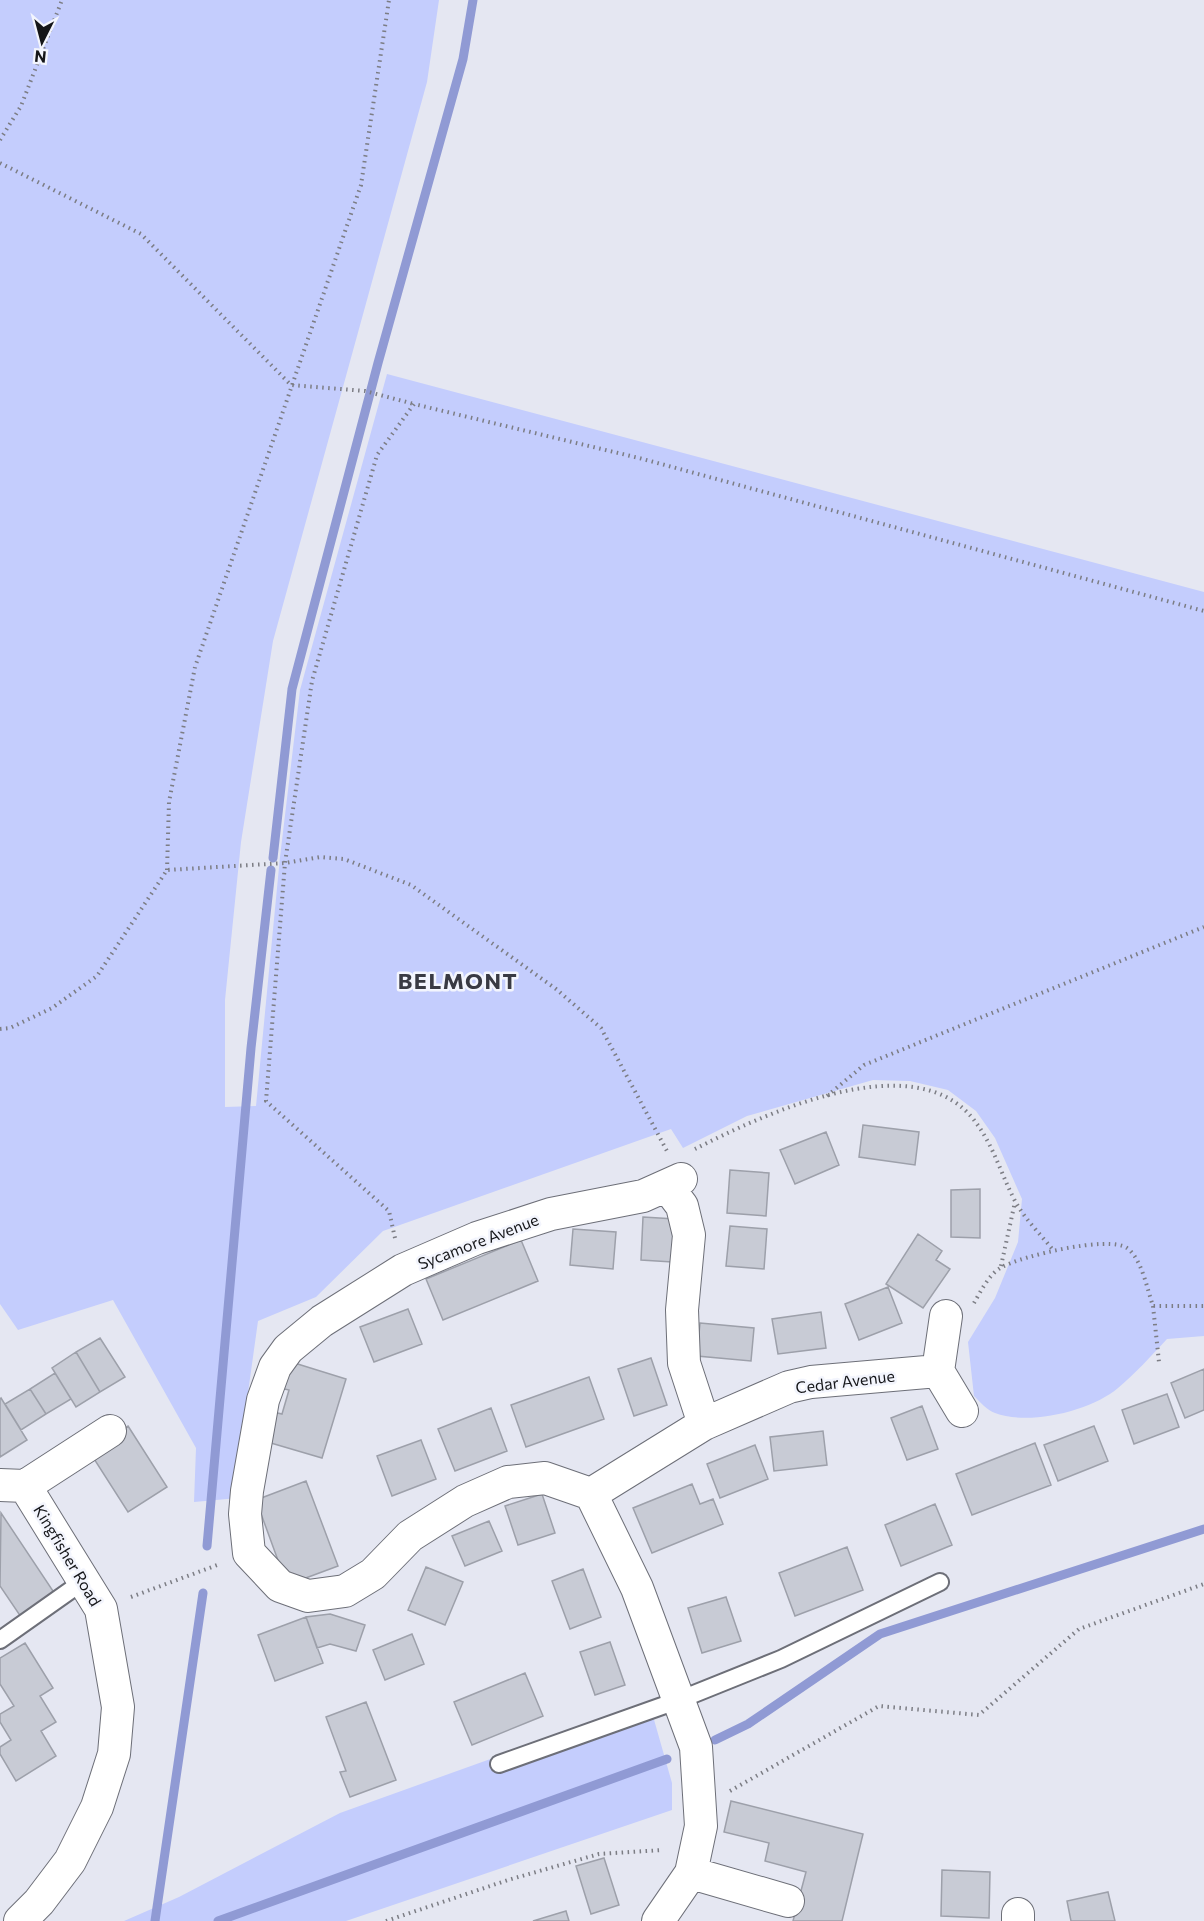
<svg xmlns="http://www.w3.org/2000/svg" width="1204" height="1921" viewBox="0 0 1204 1921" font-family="Commissioner,sans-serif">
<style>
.green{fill:#c4cdfd}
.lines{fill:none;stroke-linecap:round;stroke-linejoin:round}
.stream{stroke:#909ad4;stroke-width:9}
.building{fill:#c8cbd5;stroke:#9da0aa;stroke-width:1.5}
.lane-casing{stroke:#6d6f78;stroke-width:20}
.street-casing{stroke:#6d6f78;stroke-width:34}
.path{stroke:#7c7d84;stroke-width:4;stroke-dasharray:1.5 4.5;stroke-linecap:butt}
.lane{stroke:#fff;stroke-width:16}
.street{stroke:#fff;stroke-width:32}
.labels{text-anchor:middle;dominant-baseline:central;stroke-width:5;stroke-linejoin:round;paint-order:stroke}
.street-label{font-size:16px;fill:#151619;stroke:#f3f5fd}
.district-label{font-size:22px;font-weight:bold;letter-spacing:1.5px;fill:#393a43;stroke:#f3f5fd}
</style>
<rect width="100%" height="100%" fill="#e5e7f2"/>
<!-- green -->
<path class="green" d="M0 0H439L427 82 273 641 241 842 225 1000V1107L256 1106 280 857 300 690 387 374 1204 592V1336L1167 1339C1151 1356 1135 1374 1118 1388 1091 1411 1029 1426 995 1413 987 1410 980 1402 974 1396L968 1342 995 1298 1018 1242 1022 1199 995 1138 976 1111 948 1090 910 1081 873 1080 747 1116 683 1148 671 1129 383 1231 316 1297 258 1321 241 1443 238 1498 194 1502 196 1448 113 1300 18 1330 0 1304Z
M649 1702 672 1783V1810L346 1921H124L179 1897 340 1813Z"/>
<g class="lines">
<!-- stream -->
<path class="stream" d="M273 858 292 689 378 363 463 59 473 0
M207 1546 251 1048 271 870
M715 1740 748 1724 880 1634 1204 1529
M155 1921 203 1593
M218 1921 667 1759"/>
</g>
<!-- building -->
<path class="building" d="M863 1125 919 1132 915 1165 859 1157Z
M826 1132 839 1165 795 1184 780 1150Z
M730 1170 769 1173 766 1216 727 1213Z
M980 1189V1238L951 1237V1190Z
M643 1217 675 1219 672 1262 641 1260Z
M730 1226 767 1229 764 1269 726 1266Z
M573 1229 616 1232 613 1269 570 1265Z
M918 1234 942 1251 936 1260 950 1269 923 1308 886 1284Z
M521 1240 538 1281 443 1320 426 1279Z
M888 1287 902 1323 859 1340 845 1304Z
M408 1309 422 1344 374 1362 360 1327Z
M821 1312 826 1348 778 1354 772 1319Z
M700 1323 754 1328 751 1361 697 1356Z
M100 1338 125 1377 100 1392 76 1352Z
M76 1352 100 1392 76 1407 52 1368Z
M651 1358 667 1405 634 1416 618 1369Z
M288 1361 346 1379 322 1458 264 1441 273 1412 282 1414 289 1390 280 1388Z
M1204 1369V1410L1185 1418 1171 1383Z
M55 1373 71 1399 46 1414 30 1389Z
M589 1377 604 1419 526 1447 511 1405Z
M30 1389 46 1414 21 1430 5 1404Z
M1167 1394 1179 1427 1134 1444 1122 1410Z
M1 1398 27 1440 0 1457V1399Z
M922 1406 938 1449 907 1460 891 1418Z
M491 1408 507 1451 455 1471 438 1429Z
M128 1426 167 1487 128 1512 89 1451Z
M1094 1426 1108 1461 1058 1481 1044 1445Z
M823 1431 827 1465 774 1471 770 1437Z
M421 1440 436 1479 392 1496 377 1456Z
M1035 1443 1051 1485 972 1515 956 1474Z
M755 1445 768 1479 720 1498 707 1464Z
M306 1481 338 1566 287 1585 256 1500Z
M692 1484 700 1504 713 1499 723 1524 652 1553 633 1508Z
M542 1494 555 1533 518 1545 505 1506Z
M935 1504 952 1545 901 1566 885 1525Z
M1 1513 55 1594 21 1617 0 1586Z
M489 1521 502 1551 465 1566 452 1536Z
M847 1547 863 1590 795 1616 779 1573Z
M426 1567 463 1582 445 1625 408 1610Z
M583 1569 601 1617 570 1629 552 1581Z
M726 1597 741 1641 702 1653 688 1608Z
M330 1614 365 1625 356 1651 330 1644 317 1648 306 1617Z
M306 1617 323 1663 275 1681 258 1635Z
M412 1634 424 1664 385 1680 373 1650Z
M610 1642 625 1685 595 1695 580 1652Z
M25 1643 53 1688 40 1696 56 1722 41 1731 56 1756 16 1781 0 1754V1747L11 1740 0 1722V1714L14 1706 0 1684V1658Z
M525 1673 543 1716 472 1745 454 1702Z
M366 1702 396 1780 350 1797 340 1772 346 1771 326 1717Z
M731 1801 863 1834 842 1921H793L806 1872 765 1861 769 1843 724 1832Z
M604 1858 619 1905 591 1914 576 1866Z
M942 1870 990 1872 989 1918 941 1916Z
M1108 1892 1115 1921H1071L1067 1901Z
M566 1911 569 1921H533Z"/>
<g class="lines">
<!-- lane casing -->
<g class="lane-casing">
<path id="lane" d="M0 1640 85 1580
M499 1764 679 1700 781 1659 940 1582"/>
</g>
<!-- street casing -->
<g class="street-casing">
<path id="street" d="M938 1371 946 1316
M938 1371 962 1411
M704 1424 789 1387 811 1382 938 1371
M0 1485 25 1486 110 1431
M591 1494 704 1424 684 1363 682 1310 689 1235 682 1206 667 1186
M691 1873 788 1901
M1018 1914V1921
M20 1921 39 1902 70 1861 97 1807 114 1754 118 1707 101 1609 25 1486
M658 1921 691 1873 701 1826 696 1747 637 1588 591 1494 545 1478 508 1482 465 1501 410 1536 373 1574 345 1591 308 1596 280 1586 249 1553 245 1514 247 1491 263 1400 275 1367 288 1349 322 1321 403 1270 477 1238 551 1214 643 1196 681 1179"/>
</g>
<!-- path -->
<path class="path" d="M0 140 21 106 62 0
M0 163 141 234 291 385 365 391 414 404
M167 870 169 802 195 667 361 185 389 0
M0 1029 10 1028 52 1008 97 976 167 870 285 863 320 857 344 859 411 885 556 989 601 1028 667 1151
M827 1096 864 1065 1204 927
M695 1149C762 1115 914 1043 974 1120 994 1146 1000 1172 1015 1201 1024 1218 1041 1235 1054 1251
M395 1238 389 1211 266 1101 285 863 312 681 377 455 414 404 639 458 1204 611
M1001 1266 1015 1202
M974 1303C981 1291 989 1274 1002 1267 1022 1256 1108 1235 1127 1248 1142 1259 1147 1289 1153 1306H1204
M1153 1306 1159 1362
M131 1597 220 1564
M730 1791 879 1706 979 1715 1079 1629 1204 1584
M386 1921 508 1880 599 1854 663 1850"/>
<!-- lane -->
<use href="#lane" class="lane"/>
<!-- street -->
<use href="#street" class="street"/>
</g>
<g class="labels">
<!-- street labels -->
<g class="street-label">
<text transform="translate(478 1241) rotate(-21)">Sycamore Avenue</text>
<text transform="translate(845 1381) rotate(-7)">Cedar Avenue</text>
<text transform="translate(68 1555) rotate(59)">Kingfisher Road</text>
</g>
<!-- district labels -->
<g class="district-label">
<text x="458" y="980">BELMONT</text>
</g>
</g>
<!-- north arrow -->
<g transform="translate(42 42) rotate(186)" stroke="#f3f5fd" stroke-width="4.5" paint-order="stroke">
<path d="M0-4.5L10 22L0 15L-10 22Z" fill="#151619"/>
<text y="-9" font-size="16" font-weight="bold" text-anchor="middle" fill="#151619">N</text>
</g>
</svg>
